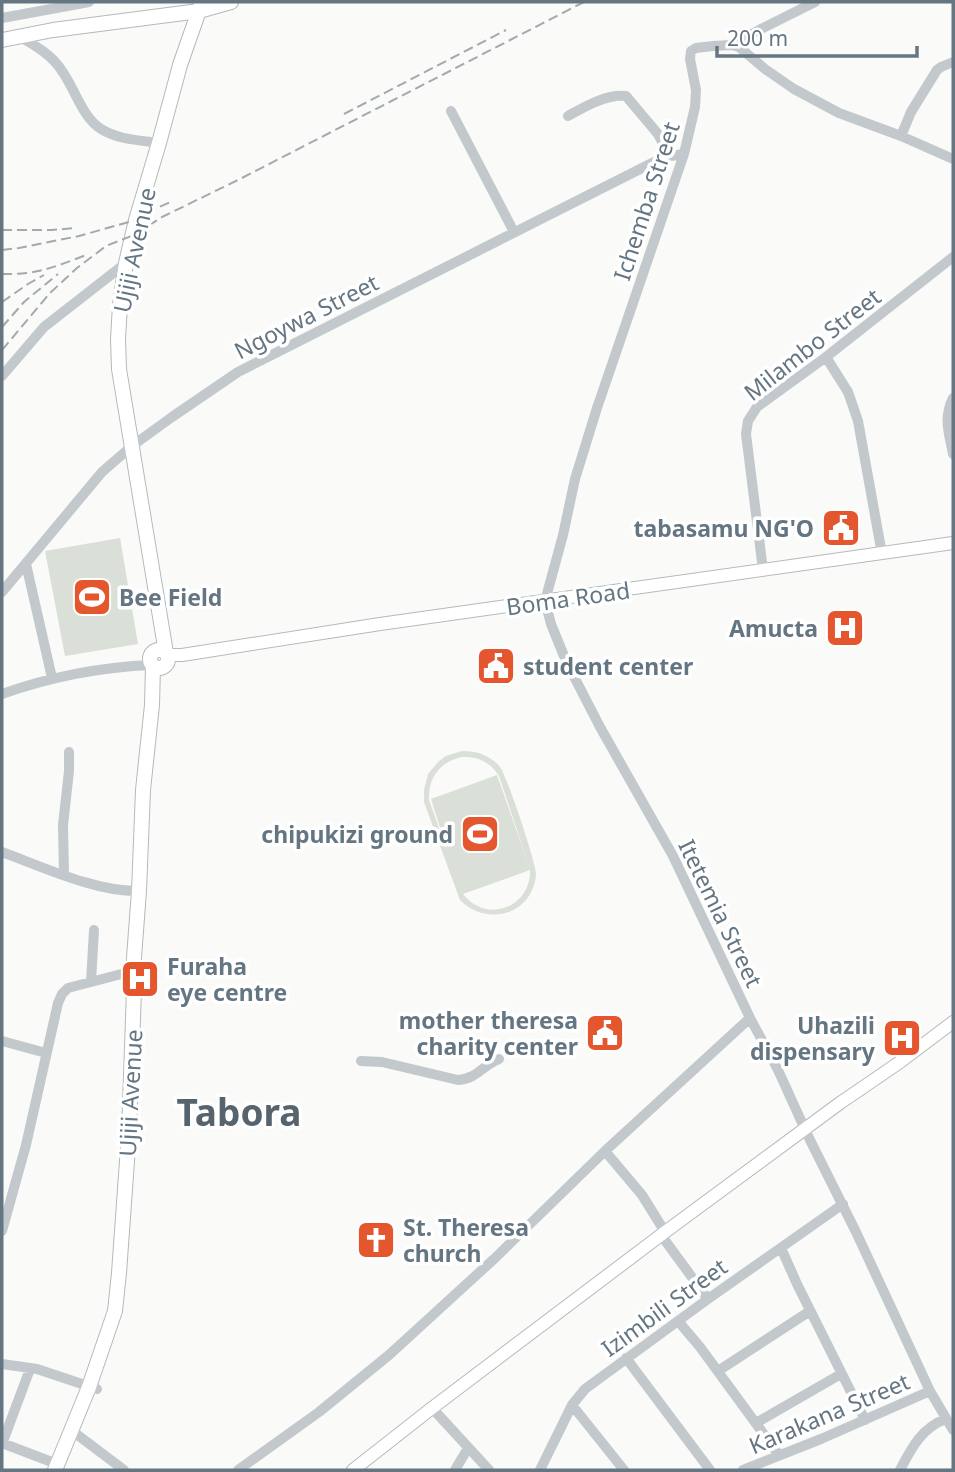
<svg xmlns="http://www.w3.org/2000/svg" width="955" height="1472" viewBox="0 0 955 1472" font-family="'Noto Sans',sans-serif">
<style>
.garden{fill:#dadfd7;fill-rule:evenodd}
.lines{fill:none;stroke-linecap:round;stroke-linejoin:round}
.major-casing{stroke:#b5babe;stroke-width:14}
.highway-casing{stroke:#b4b9bd;stroke-width:16}
.minor{stroke:#c3c8cc;stroke-width:10}
.major{stroke:#fff;stroke-width:12}
.highway{stroke:#fff;stroke-width:14}
.rail{stroke:#a2aab0;stroke-width:2;stroke-dasharray:10 5;stroke-linecap:butt}
.labels{text-anchor:middle;dominant-baseline:central;stroke-width:7;stroke-linejoin:round;paint-order:stroke}
.street-label{font-size:23px;fill:#657683;stroke:#fff}
.poi-label{font-size:23px;font-weight:bold;fill:#657683;stroke:#fff;text-anchor:end}
.town-label{font-size:37px;font-weight:bold;fill:#57646e;stroke:#fff}
</style>
<rect width="100%" height="100%" fill="#fafaf8"/>
<!-- garden -->
<path class="garden" d="M120 538 138 644 65 656 45 551Z
M462 751C477 751 490 755 500 767 507 776 536 863 536 874 533 915 487 927 460 900L424 802V790L428 774 439 761 446 756ZM462 757C478 756 490 762 499 776L530 869 497 775 431 799 448 853 429 800C428 777 440 762 462 757ZM530 870C531 908 486 924 463 894Z"/>
<g class="lines">
<!-- major casing -->
<g class="major-casing">
<path id="major" d="M168 655H182L380 624 953 543
M353 1470 432 1408 665 1232 840 1103 900 1062 953 1022"/>
</g>
<!-- highway casing -->
<g class="highway-casing">
<path id="highway" d="M2 40 53 30 199 11 231 2
M150 659a9 9 0 1 1 18 0a9 9 0 1 1-18 0Z
M166 653 119 369 118 339 120 305 126 263 136 220 159 143 180 65 202 2
M55 1470 89 1387 115 1311 119 1273 129 1133 134 990 133 971 139 891 143 790 152 705 153 666"/>
</g>
<!-- minor -->
<path class="minor" d="M2 18 89 2
M20 37C36 46 52 55 62 71 75 89 82 117 101 129 119 140 139 140 159 143
M732 45 759 30 815 2
M451 111 514 232
M568 116C586 106 606 94 626 96L658 134 670 156
M901 136 911 112 937 70 941 67 953 62
M953 159 901 136 839 113 794 89 765 69 739 47 732 45 713 46 696 48 691 51 690 59 696 90 695 107 684 154 597 408 575 479 563 535 545 601 551 624 566 661 600 727 673 856 750 1018 778 1070 808 1136 856 1232 930 1391 953 1430
M826 357 848 392 858 421 882 554
M2 376 44 327 126 263
M953 398C943 418 949 433 953 454
M26 564 52 678
M763 570 746 434 748 421 757 407 826 357 953 257
M2 592 102 472 132 446 172 417 238 372 656 161 670 156 684 154
M2 694C50 677 101 667 152 665
M2 852C43 867 96 892 139 891
M64 874 63 825 69 771V752
M91 982 94 930
M2 1041 46 1053
M361 1061 382 1062 458 1080C479 1078 481 1066 499 1059
M605 1151 642 1195 665 1232
M2 1231 26 1145 58 1003 62 994 68 988 133 971
M661 1235 708 1299
M781 1248 797 1284 865 1420
M678 1321 700 1347 779 1455
M626 1358 710 1470
M2 1364 37 1369 97 1389
M718 1371 810 1311
M572 1405 624 1470
M432 1408 489 1470
M756 1423 841 1374
M71 1430 124 1470
M2 1443 57 1464
M2 1444 30 1369
M238 1470 319 1412 389 1355 494 1259 605 1151 750 1018
M455 1470 468 1448
M540 1470 572 1405 585 1389 708 1299 843 1204
M743 1470 821 1439 930 1391
M900 1470C911 1449 922 1427 946 1419"/>
<!-- major -->
<use href="#major" class="major"/>
<!-- highway -->
<use href="#highway" class="highway"/>
<!-- rail -->
<path class="rail" d="M344 114 506 30
M2 230H52L75 228
M2 250 19 248 79 236 136 220 150 211 173 201
M2 274C36 275 55 267 86 255
M2 302 28 284 44 275
M2 327 24 302 58 274
M2 350 50 293 77 268 106 246 134 235 162 217 238 180 584 2"/>
</g>
<!-- icons -->
<defs>
<g id="civic-square" transform="scale(2.0125)"><rect x="-9" y="-9" width="18" height="18" rx="4" fill="#e4572e" stroke="#fff"/><path d="M-.6-6.5H3V-4.5H.6V-3L4-1V1h2V6H-6V1h2V-1L-.6-3ZM-1.2 2.5V6h2.4V2.5Z" fill="#fff"/></g>
<g id="stadium-square" transform="scale(2.0125)"><rect x="-9" y="-9" width="18" height="18" rx="4" fill="#e4572e" stroke="#fff"/><path d="M0-5a6.5 5 0 1 0 0 10a6.5 5 0 1 0 0-10ZM-3.5-1.8h7v3.6h-7Z" fill="#fff"/></g>
<g id="hospital-square" transform="scale(2.0125)"><rect x="-9" y="-9" width="18" height="18" rx="4" fill="#e4572e" stroke="#fff"/><path d="M-5-5h3v3.5h4V-5h3V5h-3V1.5h-4V5h-3Z" fill="#fff"/></g>
<g id="church-square" transform="scale(2.0125)"><rect x="-9" y="-9" width="18" height="18" rx="4" fill="#e4572e" stroke="#fff"/><path d="M-1.2-6h2.4v3.5h3.3v2.4h-3.3V6h-2.4V-.1h-3.3v-2.4h3.3Z" fill="#fff"/></g>
</defs>
<g fill-rule="evenodd">
<use href="#civic-square" x="841" y="528"/>
<use href="#stadium-square" x="92" y="597"/>
<use href="#hospital-square" x="845" y="628"/>
<use href="#civic-square" x="496" y="666"/>
<use href="#stadium-square" x="480" y="834"/>
<use href="#hospital-square" x="140" y="979"/>
<use href="#civic-square" x="605" y="1033"/>
<use href="#hospital-square" x="902" y="1038"/>
<use href="#church-square" x="376" y="1240"/>
</g>
<g class="labels">
<!-- street labels -->
<g class="street-label">
<text transform="translate(646 201) rotate(-72)">Ichemba Street</text>
<text transform="translate(134 250) rotate(-78)">Ujiji Avenue</text>
<text transform="translate(306 316) rotate(-27)">Ngoywa Street</text>
<text transform="translate(812 344) rotate(-38)">Milambo Street</text>
<text transform="translate(568 598) rotate(-8)">Boma Road</text>
<text transform="translate(721 913) rotate(64)">Itetemia Street</text>
<text transform="translate(130 1093) rotate(-87)">Ujiji Avenue</text>
<text transform="translate(664 1307) rotate(-36)">Izimbili Street</text>
<text transform="translate(829 1413) rotate(-23)">Karakana Street</text>
</g>
<!-- poi labels -->
<g class="poi-label">
<text x="814" y="528">tabasamu NG'O</text>
<text x="119" y="597" text-anchor="start">Bee Field</text>
<text x="818" y="628">Amucta</text>
<text x="523" y="666" text-anchor="start">student center</text>
<text x="453" y="834">chipukizi ground</text>
<text x="167" y="966" text-anchor="start">Furaha<tspan x="167" dy="26">eye centre</tspan></text>
<text x="578" y="1020">mother theresa<tspan x="578" dy="26">charity center</tspan></text>
<text x="875" y="1025">Uhazili<tspan x="875" dy="26">dispensary</tspan></text>
<text x="403" y="1227" text-anchor="start">St. Theresa<tspan x="403" dy="26">church</tspan></text>
</g>
<!-- town labels -->
<g class="town-label">
<text x="239" y="1111">Tabora</text>
</g>
</g>
<!-- border -->
<rect width="955" height="1472" fill="none" stroke="#657683" stroke-width="7"/>
<!-- scale -->
<path d="M717 46v10h200v-10" fill="none" stroke="#657683" stroke-width="3.5"/>
<text x="727" y="46" font-size="21" fill="#657683" stroke="#ffffff" stroke-width="5" paint-order="stroke">200 m</text>
</svg>
